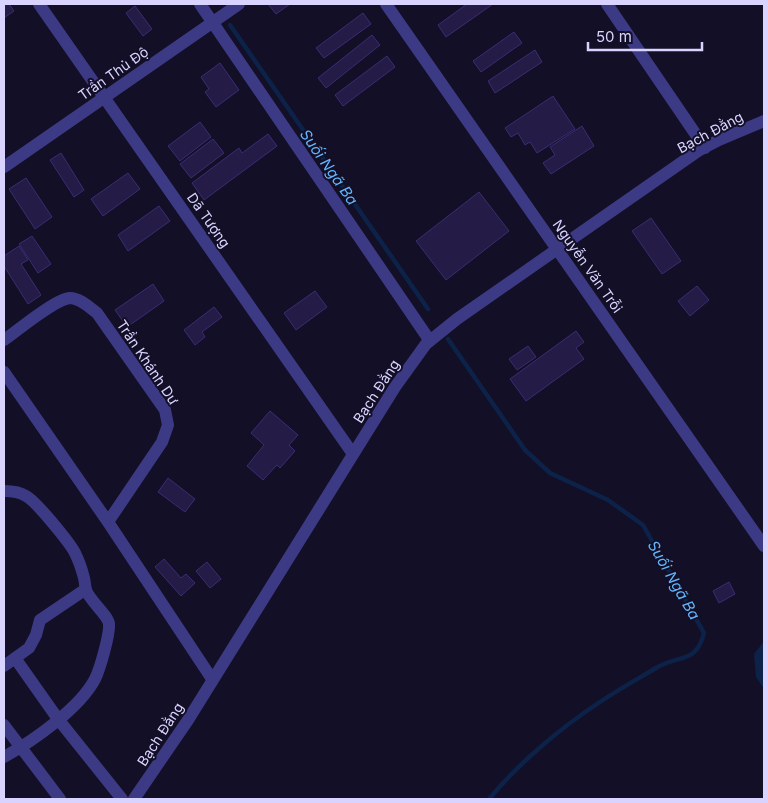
<svg xmlns="http://www.w3.org/2000/svg" width="768" height="803" viewBox="0 0 768 803" font-family="Inter,sans-serif">
<style>
.water{fill:#0c2248}
.lines{fill:none;stroke-linecap:round;stroke-linejoin:round}
.stream{stroke:#0c2248;stroke-width:4.5}
.building{fill:#241b47;stroke:#3b2d73}
.minor{stroke:#3d3a85;stroke-width:12}
.labels{text-anchor:middle;dominant-baseline:central;stroke-width:4;stroke-linejoin:round;paint-order:stroke}
.street-label{font-size:14px;fill:#d9d4ff;stroke:#130f26}
.water-label{font-size:15px;font-style:italic;fill:#62b6ff;stroke:#130f26}
</style>
<rect width="100%" height="100%" fill="#130f26"/>
<!-- water -->
<path class="water" d="M764 641V689L756 677 754 654Z"/>
<g class="lines">
<!-- stream -->
<path class="stream" d="M230 25 428 309
M448 339 525 450 550 473 608 500 643 525 704 633C696 665 678 654 656 668 636 680 616 691 597 704 559 729 518 764 489 799"/>
</g>
<!-- building -->
<path class="building" d="M4 4H9L14 11 4 18Z
M268 4H290L276 14Z
M467 4H493L446 37 438 25Z
M135 6 152 29 143 36 126 13Z
M363 13 371 24 324 58 316 48Z
M514 32 522 43 481 72 473 61Z
M372 35 380 45 326 88 318 78Z
M535 50 542 62 495 93 488 81Z
M387 56 395 67 343 106 335 95Z
M220 63 239 90 216 107 205 92 209 89 201 77Z
M553 96 575 129 537 153 530 142 525 145 518 133 511 137 505 128Z
M200 122 211 137 180 161 168 146Z
M582 126 594 146 551 174 543 163 555 155 550 147Z
M268 134 277 146 204 200 192 183 239 148 242 153Z
M213 139 224 153 191 178 180 164Z
M61 153 84 190 74 197 50 160Z
M128 173 140 189 103 216 91 199Z
M26 178 52 217 35 229 9 189Z
M479 192 509 231 446 280 416 241Z
M159 206 170 221 128 251 118 235Z
M651 218 681 261 662 274 632 231Z
M32 236 51 264 38 273 19 244Z
M19 246 28 260 21 264 41 295 28 304 4 266V256Z
M153 284 164 301 127 327 115 310Z
M697 286 709 300 690 316 678 301Z
M315 291 327 307 296 330 284 313Z
M214 307 222 317 202 332 205 337 195 345 184 330Z
M576 331 584 342 576 348 584 359 526 401 510 379Z
M528 346 536 357 517 370 509 359Z
M270 411 298 435 289 445 295 451 280 468 277 465 263 480 247 466 264 445 251 433Z
M168 478 195 499 185 512 158 492Z
M164 559 181 578 186 574 195 583 181 596 155 567Z
M207 562 221 579 210 588 196 571Z
M729 582 735 594 719 603 713 591Z"/>
<g class="lines">
<!-- minor -->
<path class="minor" d="M39 4 353 454
M200 4 430 341
M386 4 764 546
M607 4 705 148
M4 167 239 4
M4 340C17 331 55 299 70 298 80 298 89 307 97 313L165 410 168 425 162 442 108 522
M4 372 108 522 212 679
M4 491C10 491 20 492 26 496 36 501 70 543 75 553 79 561 82 570 84 578 85 582 85 586 86 590 90 601 108 615 109 624 110 634 100 669 95 679 80 708 33 741 4 757
M15 658 58 719 122 799
M4 666 29 648 36 635 40 620 86 589
M4 725 60 799
M134 799 188 720 395 387 426 344 457 319 698 151 719 140 764 121"/>
</g>
<g class="labels">
<!-- street labels -->
<g class="street-label">
<text transform="translate(113 73) rotate(-35)">Trần Thủ Độ</text>
<text transform="translate(710 132) rotate(-28)">Bạch Đằng</text>
<text transform="translate(209 220) rotate(55)">Dã Tượng</text>
<text transform="translate(588 266) rotate(55)">Nguyễn Văn Trỗi</text>
<text transform="translate(148 362) rotate(56)">Trần Khánh Dư</text>
<text transform="translate(376 391) rotate(-57)">Bạch Đằng</text>
<text transform="translate(160 734) rotate(-57)">Bạch Đằng</text>
</g>
<!-- water labels -->
<g class="water-label">
<text transform="translate(329 167) rotate(55)">Suối Ngã Ba</text>
<text transform="translate(674 580) rotate(60)">Suối Ngã Ba</text>
</g>
</g>
<!-- border -->
<rect width="768" height="803" fill="none" stroke="#d9d4ff" stroke-width="10"/>
<!-- scale -->
<path d="M588 42v8h114v-8" fill="none" stroke="#d9d4ff" stroke-width="2.5"/>
<text x="596" y="42" font-size="15" fill="#d9d4ff" stroke="#130f26" stroke-width="4" paint-order="stroke">50 m</text>
</svg>
